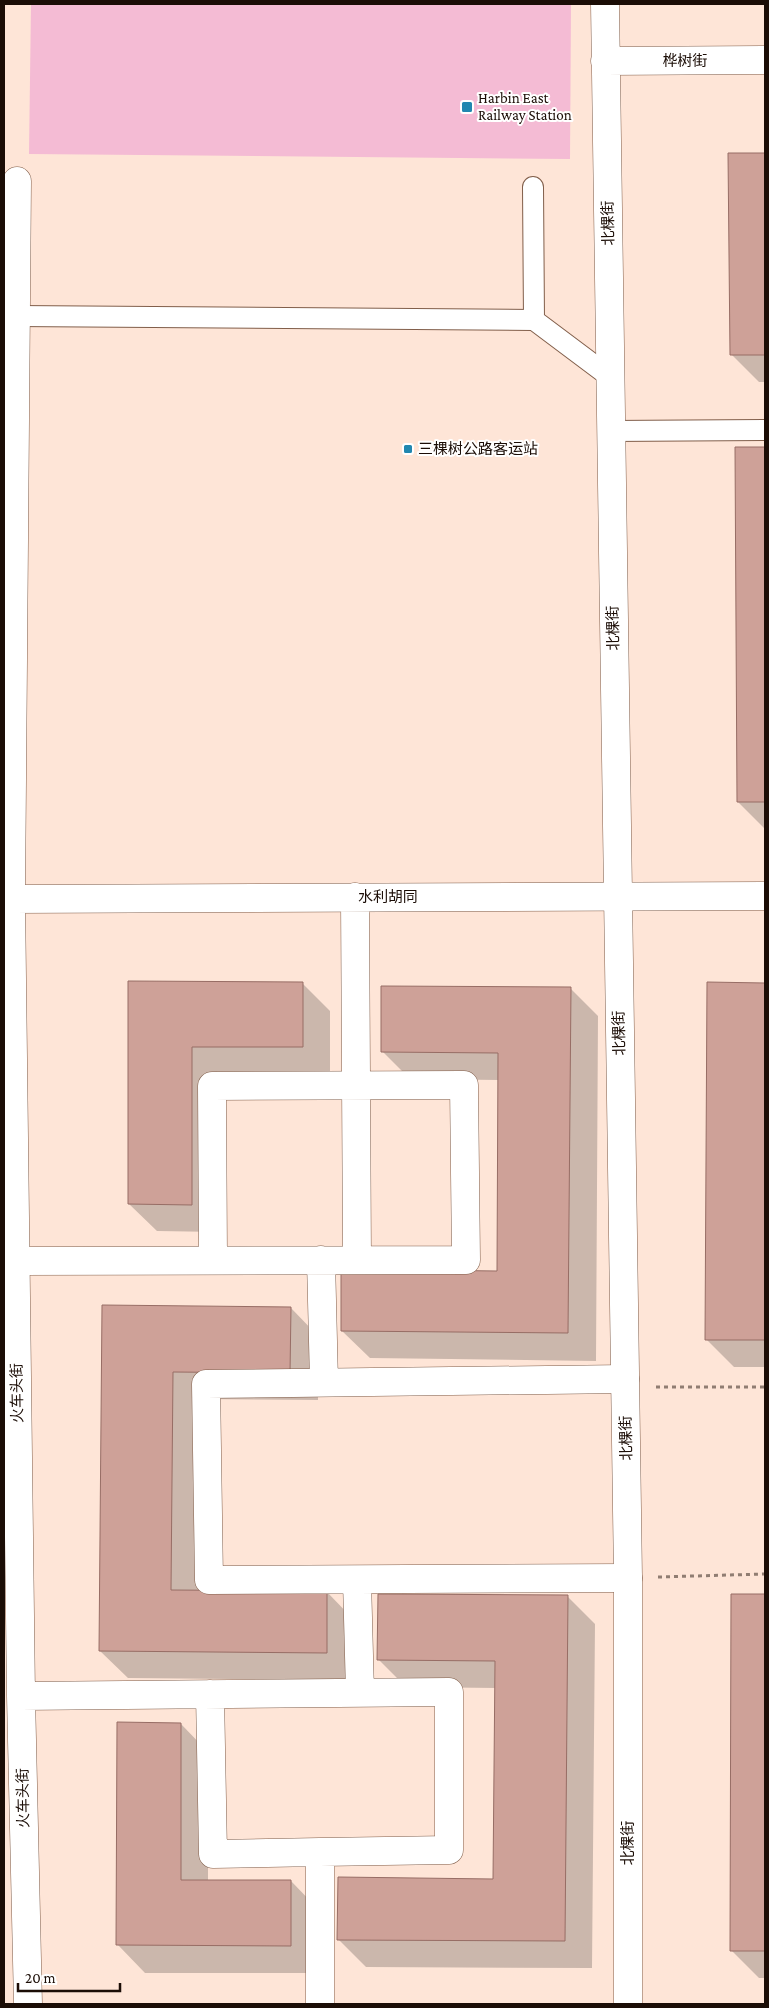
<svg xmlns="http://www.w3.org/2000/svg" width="769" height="2008" viewBox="0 0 769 2008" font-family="'Crimson Pro','Noto Sans SC',serif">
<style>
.green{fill:#f4bbd4}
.shadow{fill:#0003}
.building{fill:#cea198;stroke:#976d65}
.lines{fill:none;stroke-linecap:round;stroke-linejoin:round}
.lane-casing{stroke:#815e4a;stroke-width:22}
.street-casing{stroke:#815e4a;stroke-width:29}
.secondary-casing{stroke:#815e4a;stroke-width:29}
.path{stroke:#907d72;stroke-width:3;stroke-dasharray:4 4;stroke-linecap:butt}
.lane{stroke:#fff;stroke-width:20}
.street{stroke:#fff;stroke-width:28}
.secondary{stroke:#fff;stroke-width:28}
.poi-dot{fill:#2187b0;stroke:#fff;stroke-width:2}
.labels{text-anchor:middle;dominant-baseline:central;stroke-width:4;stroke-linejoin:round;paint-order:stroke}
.street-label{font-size:15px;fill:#1b0d06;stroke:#fff}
.poi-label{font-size:15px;fill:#1b0d06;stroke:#fff;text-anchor:start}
</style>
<rect width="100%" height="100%" fill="#fee5d7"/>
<!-- green -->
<path class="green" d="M31 4H571L570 159 29 154Z"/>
<!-- shadow -->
<path class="shadow" d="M765 154V382H759L731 354 729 155Z
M736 448H765V829L738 802Z
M130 983H302L330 1011V1075L220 1074 219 1232 157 1231 129 1204Z
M708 984H765V1367H734L706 1339Z
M570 988 598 1016 596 1361 370 1358 342 1331 498 1272 499 1080 410 1079 382 1051Z
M103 1306 291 1308 318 1336V1400L200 1399 199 1591 327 1592 354 1620V1680L128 1678 100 1651Z
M733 1595H765V1978H759L731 1950Z
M567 1596 595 1624 592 1968 366 1967 338 1939 495 1880 496 1688 406 1687 378 1659Z
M181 1724 208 1752V1881H291L318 1909V1973H145L118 1945Z"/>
<!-- building -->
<path class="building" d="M728 153H765V355H730Z
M735 447H765V802H737Z
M128 981 303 982V1047H192V1205L128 1204Z
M707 982 765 983V1340H705Z
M381 986 571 987 568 1333 341 1331V1269L497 1271 498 1053 381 1052Z
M102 1305 291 1307 290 1373 173 1372 171 1590 327 1591V1653L99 1651Z
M378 1594 568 1595 565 1941 337 1940 338 1877 493 1879 495 1661 377 1660Z
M731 1594H765V1951H730Z
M117 1722 181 1723V1880H291V1946L116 1945Z"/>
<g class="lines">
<!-- lane casing -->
<g class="lane-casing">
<path id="lane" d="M533 187 534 320
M16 316 534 320 610 377
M610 431 765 430"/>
</g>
<!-- street casing -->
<g class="street-casing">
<path id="street" d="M17 181 11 899 21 1696 28 2004
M355 897 357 1260
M11 899 765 896
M321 1260 324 1382
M16 1261 466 1260 464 1085 212 1086 213 1260
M625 1379 206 1384 209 1580 628 1578
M357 1580 360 1693
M210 1694 213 1854 320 1852
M21 1696 449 1692V1850L320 1852V2004"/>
</g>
<!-- secondary casing -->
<g class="secondary-casing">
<path id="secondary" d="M605 4 628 1578V2004
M605 61 765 60"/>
</g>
<!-- path -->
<path class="path" d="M656 1387H765
M658 1577 765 1574"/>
<!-- lane -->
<use href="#lane" class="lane"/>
<!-- street -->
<use href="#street" class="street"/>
<!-- secondary -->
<use href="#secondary" class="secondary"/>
</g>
<!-- markers -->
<g class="poi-dot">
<rect x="461" y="101" width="12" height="12" rx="2.5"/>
<rect x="403" y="444" width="10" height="10" rx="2.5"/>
</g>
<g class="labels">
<!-- street labels -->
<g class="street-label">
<text x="685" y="61">桦树街</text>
<text transform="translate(608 223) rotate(-91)">北棵街</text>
<text transform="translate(613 628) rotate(-91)">北棵街</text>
<text x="388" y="897">水利胡同</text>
<text transform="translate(619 1033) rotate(-91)">北棵街</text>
<text transform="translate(17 1393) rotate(-91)">火车头街</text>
<text transform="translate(626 1438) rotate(-91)">北棵街</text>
<text transform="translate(23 1798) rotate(-91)">火车头街</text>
<text transform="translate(628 1843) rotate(-90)">北棵街</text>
</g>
<!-- poi labels -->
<g class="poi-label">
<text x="478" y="98">Harbin East<tspan x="478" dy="17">Railway Station</tspan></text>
<text x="418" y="449">三棵树公路客运站</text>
</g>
</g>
<!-- border -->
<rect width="769" height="2008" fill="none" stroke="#1b0d06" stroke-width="10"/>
<!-- scale -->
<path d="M18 1983v8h102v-8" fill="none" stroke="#1b0d06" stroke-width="2.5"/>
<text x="25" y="1983" font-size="15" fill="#1b0d06" stroke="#ffffff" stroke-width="4" paint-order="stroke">20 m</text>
</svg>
